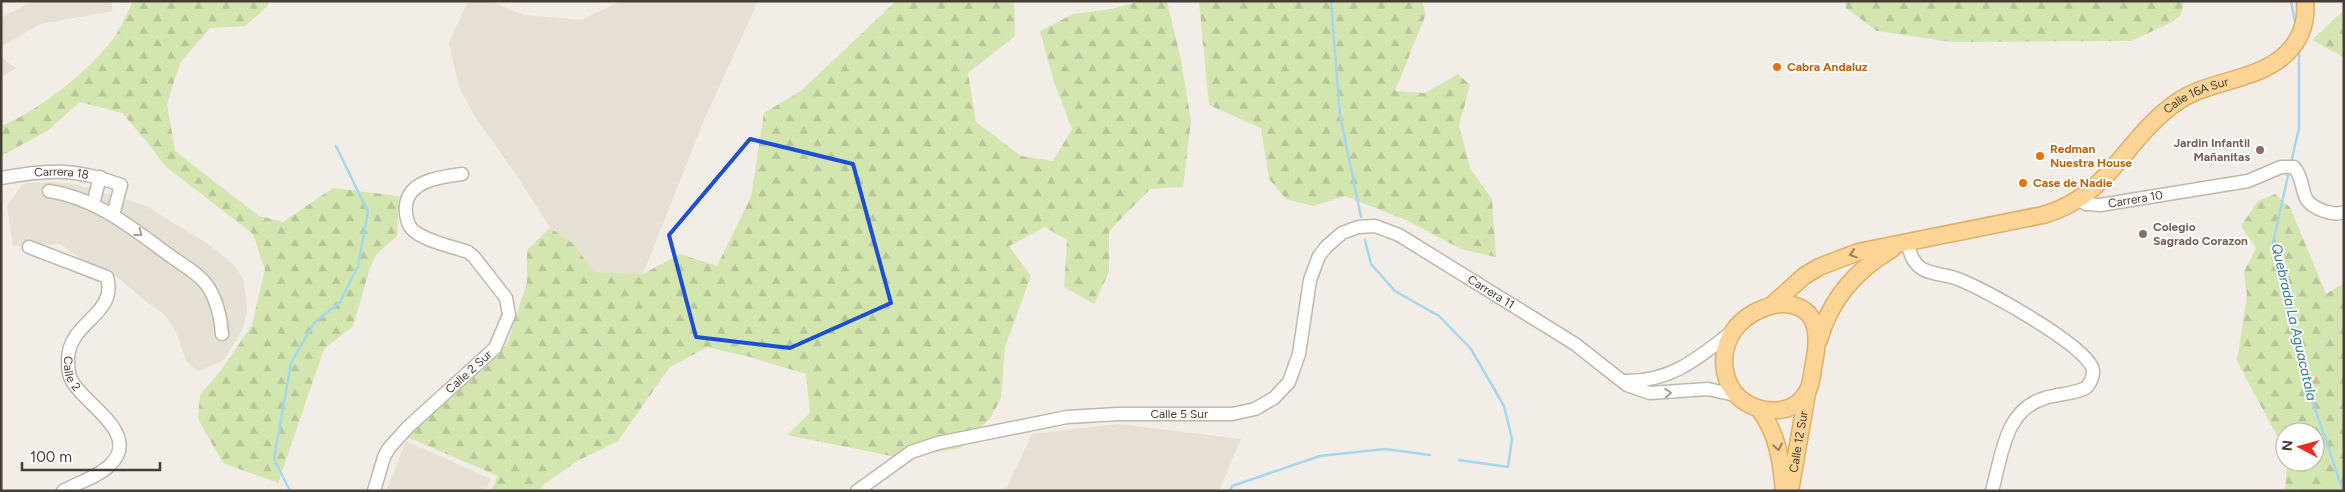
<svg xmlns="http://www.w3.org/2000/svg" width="2345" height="492" viewBox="0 0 2345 492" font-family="Figtree,sans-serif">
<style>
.residential{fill:#e6dfd4}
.forest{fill:url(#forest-firs)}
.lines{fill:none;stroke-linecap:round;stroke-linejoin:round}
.stream{stroke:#a4d7ee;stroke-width:2.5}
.minor-casing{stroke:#c0b7ac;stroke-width:15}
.major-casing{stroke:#e0af67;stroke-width:19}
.minor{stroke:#fff;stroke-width:12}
.major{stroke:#fbd496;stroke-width:16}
.oneway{stroke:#a29e9a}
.oneway2{stroke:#978161}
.marked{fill:none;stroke:#1d4ed8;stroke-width:4;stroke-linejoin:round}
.food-dot{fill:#e8710a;stroke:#fff;stroke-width:2}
.education-dot{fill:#8d6e63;stroke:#fff;stroke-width:2}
.labels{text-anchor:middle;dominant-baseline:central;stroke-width:4;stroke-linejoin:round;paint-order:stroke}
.food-label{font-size:12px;font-weight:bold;fill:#c56008;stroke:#fff;text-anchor:start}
.street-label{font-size:12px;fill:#453d35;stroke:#fff}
.education-label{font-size:12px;font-weight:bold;fill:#785e54;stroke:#fff;text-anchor:end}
.water-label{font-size:14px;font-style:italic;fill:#2f799d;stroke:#fff}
</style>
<defs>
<pattern id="forest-firs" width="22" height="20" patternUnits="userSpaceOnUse" patternTransform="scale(1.25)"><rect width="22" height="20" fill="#d3e6b0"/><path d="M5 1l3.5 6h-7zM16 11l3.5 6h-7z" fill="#b6c698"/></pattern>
</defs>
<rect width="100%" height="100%" fill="#f2ede6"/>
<!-- residential -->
<path class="residential" d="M111 1 113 11 40 24 1 47V18L30 2Z
M468 1H490L524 15 581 20 621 1H758L702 125 643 274 595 272 572 243 550 228 516 174 475 117 459 87 449 43Z
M1 57 16 68 1 77Z
M53 182 75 184 146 206 208 244 233 264 244 281 247 312 242 331 223 361 198 371 186 361 176 332 165 315 148 303 116 276 87 263 60 244 13 246 7 206 23 183Z
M1118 424 1241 439 1219 491H1005L1032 434Z
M406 441 491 479 485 491H386Z"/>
<!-- forest -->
<path class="forest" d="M133 1H269L268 6 245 26 210 28 180 63 167 104 175 151 259 216 283 222 333 188 399 196 397 236 376 255 370 268 353 326 324 349 278 483 223 463 198 419 200 395 222 369 252 325 265 270 253 234 165 166 149 144 122 113 80 102 47 131 1 156V126C37 112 90 70 113 39 121 28 127 13 133 1Z
M896 1H1014L1015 36 968 73 976 122 1021 156 1053 161 1072 129 1054 82 1040 31 1073 14 1111 9 1142 1H1167L1181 60 1191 121 1183 187 1150 189 1109 231V272L1094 304 1064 287 1067 240 1045 227 1009 246 1031 276 1005 347 1001 398 991 417 961 448 901 458 787 435 810 413 806 374 750 357 707 347 669 368 618 441 579 460 543 485 540 491H491L498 476 407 437 491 362 508 342 527 282V250L550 228 572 243 595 272 643 274 680 254 717 266 751 197 764 113 802 90Z
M1199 1H1422L1426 14 1395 91 1425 93 1458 74 1470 85 1459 126 1470 168 1492 199 1496 257 1461 249 1406 220 1345 196 1313 206 1286 199 1269 179 1261 128 1209 105Z
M1845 1H2184L2181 15 2172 22 2131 41 1951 42 1877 31 1846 8Z
M2344 10V57H2343L2312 40Z
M2275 194 2290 207 2326 294 2344 283V491H2285L2287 462H2315V432H2285V451L2237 361 2247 295 2244 272 2256 248 2241 226 2258 201Z"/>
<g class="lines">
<!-- stream -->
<path class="stream" d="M1331 1 1340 115 1361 217
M2291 1 2296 27
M2291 163 2299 128V47
M2289 171 2273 243 2305 379 2343 491
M1365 240 1371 264 1395 291 1439 316 1471 349 1504 406 1512 439 1508 467 1459 460
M290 491 274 459 291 363 314 323 340 302 358 266 368 212 336 146
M1230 491 1232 486 1320 456 1385 449 1430 455"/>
<!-- minor casing -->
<g class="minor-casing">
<g id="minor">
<path id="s1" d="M1 178C49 169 75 168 121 185L113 215"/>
<path d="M49 191C96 198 132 228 169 255 181 264 197 272 206 284 216 297 221 317 222 334"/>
<path id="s2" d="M2079 200 2086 204 2100 205 2248 181 2281 167H2294C2309 186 2295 201 2324 211 2332 213 2336 215 2344 212"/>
<path d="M93 204 100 177"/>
<path d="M1907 242C1910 252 1912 262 1921 268 1931 275 1946 274 1958 279 1986 290 2080 342 2092 367 2095 375 2091 382 2086 388 2073 394 2058 394 2045 398 2004 410 2002 456 1992 491"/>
<path id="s3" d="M29 247 107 277C118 315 69 321 68 359 68 366 68 375 72 381 85 405 142 434 110 465 98 477 77 483 63 491"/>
<path d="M1622 381C1670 383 1697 359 1733 331"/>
<path id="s4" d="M374 491 384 457 389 448 408 427 495 348 509 315 506 298 474 257 468 252C454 247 420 240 411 228 407 223 405 212 406 205 409 180 441 177 462 174"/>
<path id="s5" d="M857 491 911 452 938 443 1067 417 1118 414H1232L1255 409 1274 398 1289 382 1299 354 1310 280 1319 256 1326 247 1342 233 1358 227 1375 226 1399 235 1575 344 1627 385 1650 393 1708 389 1735 395"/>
</g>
</g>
<!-- major casing -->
<g class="major-casing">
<g id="major">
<path d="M1779 304C1818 303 1820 333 1814 363 1812 372 1812 384 1807 392 1796 413 1769 414 1750 405 1722 391 1717 355 1734 330 1744 316 1762 307 1779 304Z"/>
<path id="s6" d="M1772 305 1804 276 1819 267 1858 252 2043 215C2110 196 2125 138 2177 102 2210 79 2257 82 2287 53 2301 39 2307 21 2305 1"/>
<path d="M1819 340C1830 299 1856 270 1892 249"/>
<path d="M1759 409C1778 434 1781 460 1784 491"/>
<path id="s7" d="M1790 491 1807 393"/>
</g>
</g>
<!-- minor -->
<use href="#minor" class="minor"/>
<!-- major -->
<use href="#major" class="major"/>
</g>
<!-- one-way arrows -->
<defs><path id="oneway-chevron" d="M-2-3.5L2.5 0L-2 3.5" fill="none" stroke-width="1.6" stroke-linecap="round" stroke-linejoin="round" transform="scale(1.25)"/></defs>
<g class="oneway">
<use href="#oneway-chevron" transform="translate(139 233) rotate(37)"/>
<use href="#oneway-chevron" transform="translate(1668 393) rotate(-4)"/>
</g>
<g class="oneway2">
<use href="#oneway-chevron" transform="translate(1853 254) rotate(162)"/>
<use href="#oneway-chevron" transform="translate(1778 447) rotate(78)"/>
</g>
<!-- marked area -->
<path class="marked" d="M750 139 853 164 891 303 790 348 696 337 669 235Z"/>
<!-- markers -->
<g class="food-dot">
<circle cx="1777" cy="67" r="5"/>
<circle cx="2040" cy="156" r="5"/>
<circle cx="2023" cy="183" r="5"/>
</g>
<g class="education-dot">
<circle cx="2260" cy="150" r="5"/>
<circle cx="2143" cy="234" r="5"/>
</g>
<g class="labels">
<!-- food labels -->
<g class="food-label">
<text x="1787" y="67">Cabra Andaluz</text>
<text x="2050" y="149">Redman<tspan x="2050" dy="14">Nuestra House</tspan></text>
<text x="2033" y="183">Case de Nadie</text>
</g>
<!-- street labels -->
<g class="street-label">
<text stroke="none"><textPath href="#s6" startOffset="489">Calle 16A Sur</textPath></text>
<text stroke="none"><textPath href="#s1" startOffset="61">Carrera 18</textPath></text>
<text stroke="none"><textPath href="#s2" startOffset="58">Carrera 10</textPath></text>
<text stroke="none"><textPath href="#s5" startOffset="790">Carrera 11</textPath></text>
<text stroke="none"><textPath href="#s3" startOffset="194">Calle 2</textPath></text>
<text stroke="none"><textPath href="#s4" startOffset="156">Calle 2 Sur</textPath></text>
<text stroke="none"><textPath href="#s5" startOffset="339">Calle 5 Sur</textPath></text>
<text stroke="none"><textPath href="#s7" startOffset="50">Calle 12 Sur</textPath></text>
</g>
<!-- education labels -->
<g class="education-label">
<text x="2250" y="143">Jardin Infantil<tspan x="2250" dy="14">Mañanitas</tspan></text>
<text x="2153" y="227" text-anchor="start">Colegio<tspan x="2153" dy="14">Sagrado Corazon</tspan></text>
</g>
<!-- water labels -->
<g class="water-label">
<text transform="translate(2294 322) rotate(77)">Quebrada La Aguacatala</text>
</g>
</g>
<!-- border -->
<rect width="2345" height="492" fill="none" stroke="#453d35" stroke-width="5"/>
<!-- north arrow -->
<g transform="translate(2300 447) rotate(276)"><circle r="24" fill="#ffffff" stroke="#b5b1ae"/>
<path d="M0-4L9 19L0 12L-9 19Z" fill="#f3271c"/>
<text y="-8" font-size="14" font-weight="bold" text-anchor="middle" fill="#453d35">N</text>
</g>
<!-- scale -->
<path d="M22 462v8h138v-8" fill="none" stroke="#453d35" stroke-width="2.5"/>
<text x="30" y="462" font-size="15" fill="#453d35" stroke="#ffffff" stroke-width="4" paint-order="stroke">100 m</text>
</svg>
